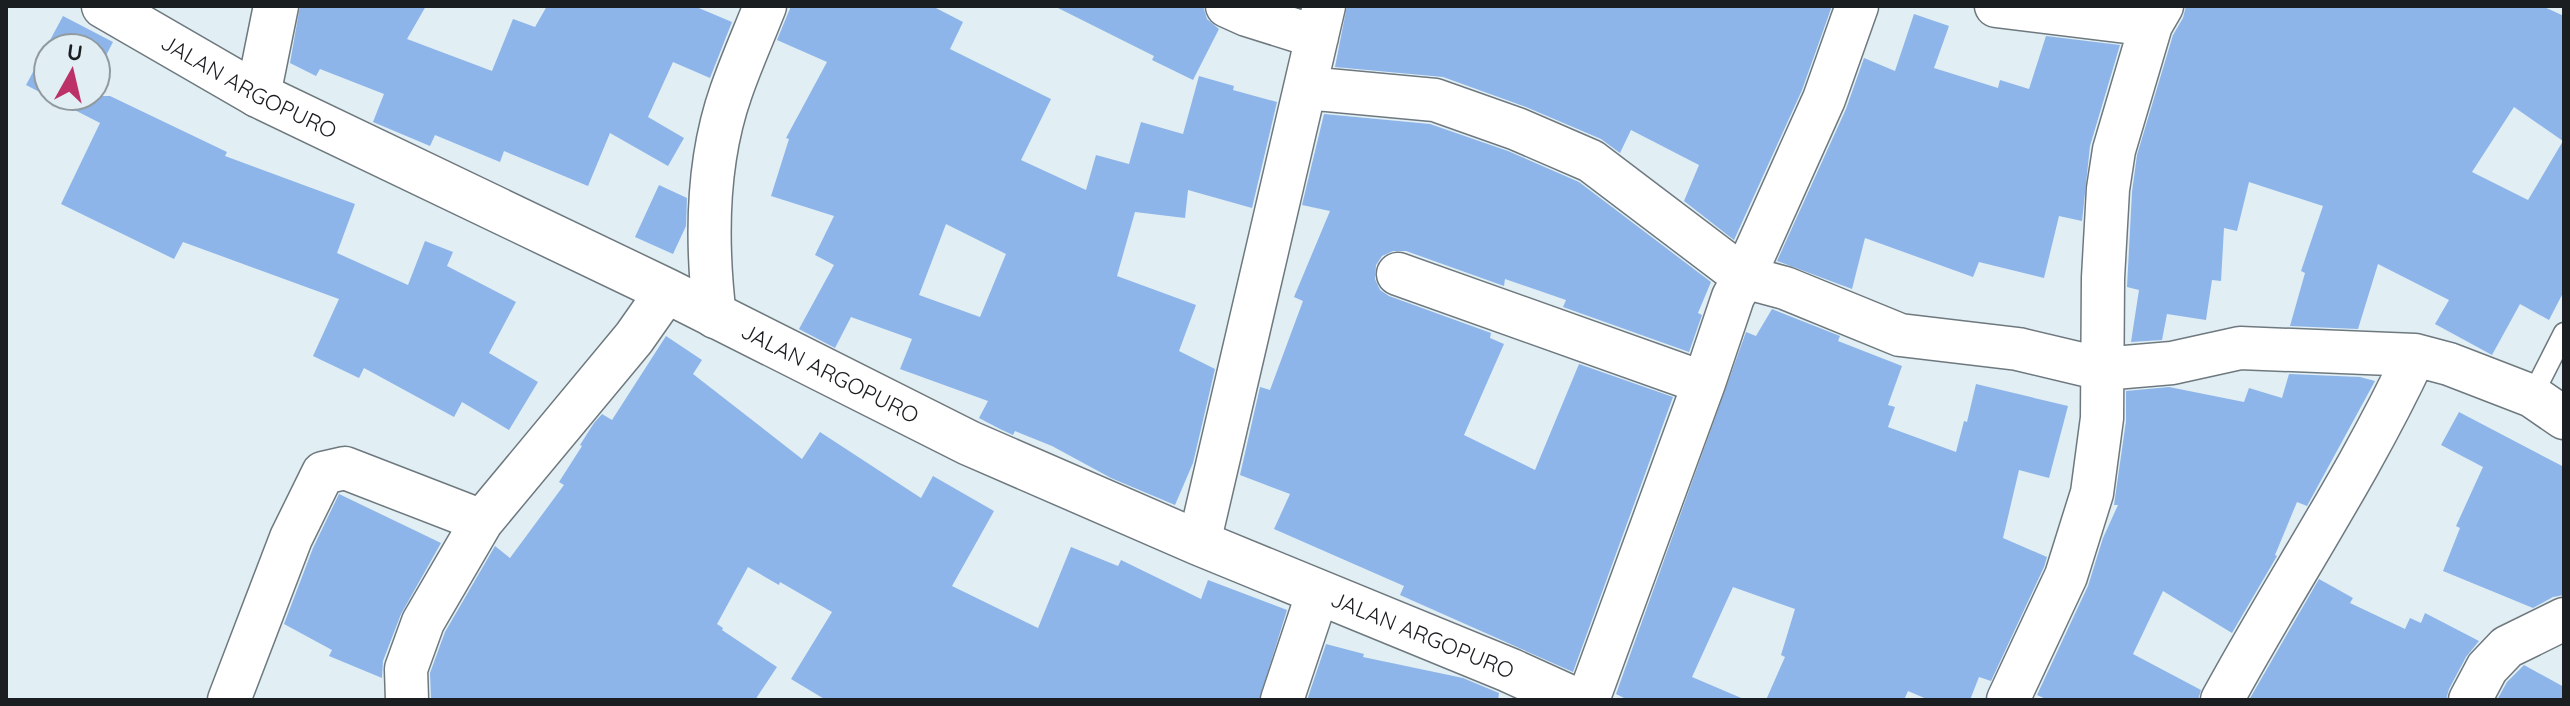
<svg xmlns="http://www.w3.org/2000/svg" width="2570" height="706" viewBox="0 0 2570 706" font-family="Quicksand,sans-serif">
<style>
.building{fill:#8db5e9;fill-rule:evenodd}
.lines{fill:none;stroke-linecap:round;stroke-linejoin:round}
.service-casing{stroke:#6e797f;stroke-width:23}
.minor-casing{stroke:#6e797f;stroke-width:45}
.tertiary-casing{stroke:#6e797f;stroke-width:47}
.service{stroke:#fff;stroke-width:20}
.minor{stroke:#fff;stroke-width:42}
.tertiary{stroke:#fff;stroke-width:44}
.labels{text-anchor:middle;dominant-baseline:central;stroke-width:7;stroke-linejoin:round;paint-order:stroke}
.street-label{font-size:22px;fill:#1a1e20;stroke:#e1eef4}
</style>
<rect width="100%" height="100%" fill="#e1eef4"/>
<!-- building -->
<path class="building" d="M300 6H426L407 39 492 71 513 19 535 27 547 6H694L732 22 710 78 673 62 648 117 684 138 668 166 610 133 588 186 504 151 500 162 435 135 430 146 373 122 384 94 320 69 316 76 290 63Z
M791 6H932L963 22 950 49 1051 99 1021 160 1086 190 1096 155 1129 164 1141 122 1183 134 1199 76 1234 86 1233 90 1277 102 1252 208 1188 190 1185 218 1135 212 1117 276 1196 305 1179 351 1215 369 1193 463 1175 505 1111 478 1052 446 1015 431 1013 435 1000 429 979 418 988 401 900 369 912 339 851 317 835 348 799 329 834 265 815 255 834 216 771 196 789 139 786 138 827 62 777 40ZM946 224 1006 254 980 317 919 295Z
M1054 6H1203L1207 19 1219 29 1193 80 1152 60 1154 56Z
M1347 6H1832L1802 90 1734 240 1684 201 1699 165 1631 130 1620 153 1601 139 1526 107 1443 77 1335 67Z
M2186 6H2542L2564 16V291L2549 320 2520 304 2492 355 2435 324 2449 300 2378 264 2358 329 2290 326 2305 273 2301 271 2323 206 2249 182 2237 231 2224 228 2221 281 2212 280 2206 320 2167 314 2162 340 2131 342 2139 290 2127 287 2132 192 2137 155 2173 35 2183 18ZM2514 107 2563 141 2528 200 2472 172Z
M1914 14 1949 26 1934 68 1998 88 2000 80 2029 89 2046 36 2120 45 2090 146 2082 221 2059 216 2044 278 1979 262 1973 277 1865 238 1852 289 1777 261 1846 109 1864 58 1895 71Z
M63 16 113 42 96 75V48H48V96H110L227 152 225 156 355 204 337 253 408 285 425 241 453 252 447 266 516 302 489 353 538 382 509 430 462 402 454 417 364 368 359 378 313 356 339 299 183 242 174 259 61 204 100 123 26 85Z
M1324 114 1430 124 1508 151 1579 182 1711 282 1698 313 1702 315 1689 352 1563 307 1566 300 1505 279 1504 286 1406 251H1393L1382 256 1376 265 1375 279 1380 290 1389 296 1491 333 1490 338 1504 344 1464 435 1535 470 1579 364 1673 397 1573 672 1400 595 1404 586 1274 529 1290 494 1240 475 1260 387 1270 390 1303 301 1294 297 1330 211 1302 205Z
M659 185 687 198 686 226 673 254 635 237Z
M1772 309 1840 336 1838 341 1902 366 1888 405 1895 407 1888 427 1956 452 1964 421 1967 422 1976 384 2068 406 2049 478 2019 470 2003 538 2047 557 2044 567 1991 681 1979 677 1970 700H1929L1908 691 1904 700H1766L1785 657 1781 655 1795 609 1733 587 1692 677 1746 700H1628L1616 694 1746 332 1756 336Z
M666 336 702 360 693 374 802 459 820 432 921 498 933 476 994 511 952 586 1038 628 1071 547 1118 566 1121 560 1201 599 1208 580 1287 610 1259 700H826L791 679 832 612 780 582 779 585 748 567 717 624 723 628 722 630 777 667 755 700 431 698 430 673 445 632 495 546 510 558 564 485 559 482 582 446 580 445 594 423 602 414 612 420Z
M2289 374 2360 377 2375 381 2307 506 2297 502 2275 555 2277 556 2232 633 2163 591 2133 654 2201 690 2198 700H2048L2037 695 2088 586 2103 538 2118 505H2114L2126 421V391L2169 387 2244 402 2249 388 2282 398Z
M2459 412 2564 467V595L2553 597 2533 608 2443 571 2460 528 2456 526 2483 467 2441 445Z
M339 494 441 543 401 614 383 661 382 678 329 656 332 650 284 624 313 548Z
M2319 579 2353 598 2350 603 2405 629 2410 618 2421 623 2425 613 2479 641 2466 657 2449 689 2446 700H2249Z
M1326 644 1364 654 1363 657 1463 678 1499 693 1498 700H1307Z
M2524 665 2564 687V700H2497L2507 682Z"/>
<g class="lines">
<!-- service casing -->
<g class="service-casing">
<path id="service" d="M2532 396 2564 333"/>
</g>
<!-- minor casing -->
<g class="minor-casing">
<path id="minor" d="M1227 6 1247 15 1317 37
M1996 6 2151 25
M1306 88 1435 100 1517 129 1591 161 1744 277 1824 99 1857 6
M1398 274 1704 383
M715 317C706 243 706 163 731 92 741 63 754 34 765 6
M1199 543 1324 6
M229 700 291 538 323 473 345 468 482 521
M407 700 406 669 423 622 482 521 634 338 667 291
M1282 700 1318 592
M1588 700 1704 383 1733 297 1744 277 1785 288 1900 335 2018 349 2102 369 2172 363 2240 348 2415 355 2449 364 2532 396 2564 418
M2008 700 2066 576 2092 493 2102 418 2103 278 2108 189 2114 150 2151 25 2162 6
M2222 700C2285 584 2359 475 2415 355
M2470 700 2487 668 2507 647 2564 619"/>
</g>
<!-- tertiary casing -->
<g class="tertiary-casing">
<g id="tertiary">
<path id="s1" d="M104 6 258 95 667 291 969 443 1199 543 1509 670 1575 700"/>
<path d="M258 95 276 6"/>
</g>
</g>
<!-- service -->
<use href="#service" class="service"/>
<!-- minor -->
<use href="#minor" class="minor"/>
<!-- tertiary -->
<use href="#tertiary" class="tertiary"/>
</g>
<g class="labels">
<!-- street labels -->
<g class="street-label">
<text stroke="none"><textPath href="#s1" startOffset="166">JALAN ARGOPURO</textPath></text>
<text stroke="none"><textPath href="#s1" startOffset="814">JALAN ARGOPURO</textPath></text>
<text stroke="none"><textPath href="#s1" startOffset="1462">JALAN ARGOPURO</textPath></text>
</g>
</g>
<!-- border -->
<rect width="2570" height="706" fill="none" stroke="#1a1e20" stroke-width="16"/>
<!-- north arrow -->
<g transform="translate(72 72) rotate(8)"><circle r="38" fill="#e1eef4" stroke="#919b9f" stroke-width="2"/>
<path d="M0-6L14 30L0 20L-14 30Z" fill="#bc3168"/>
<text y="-12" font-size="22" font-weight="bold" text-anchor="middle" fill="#1a1e20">U</text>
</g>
</svg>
